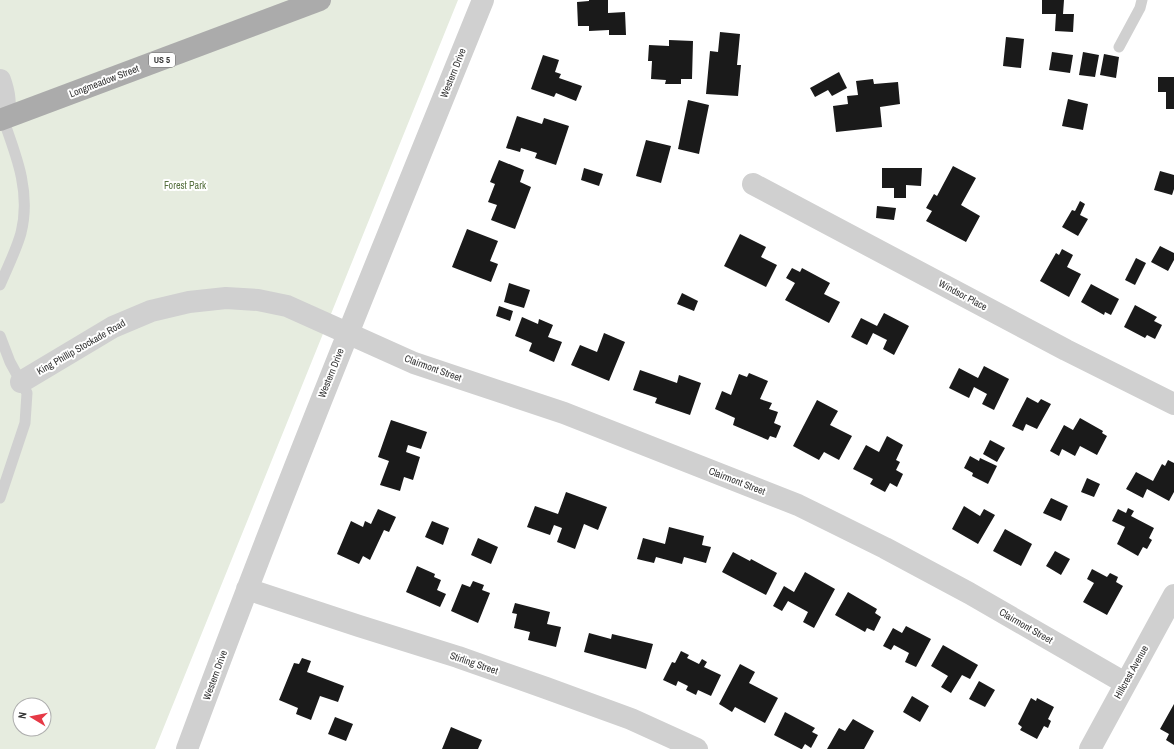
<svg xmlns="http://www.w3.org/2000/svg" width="1174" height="749" viewBox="0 0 1174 749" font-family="'Archivo Narrow',sans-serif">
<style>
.green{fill:#e6ecdf;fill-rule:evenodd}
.building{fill:#1a1a1a}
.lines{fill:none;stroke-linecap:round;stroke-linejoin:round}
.lane{stroke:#d0d0d0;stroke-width:11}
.street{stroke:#d0d0d0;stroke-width:22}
.primary{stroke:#ababab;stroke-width:22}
.labels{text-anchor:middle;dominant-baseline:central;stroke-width:4;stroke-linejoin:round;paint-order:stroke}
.shield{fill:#fff;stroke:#707070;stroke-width:1}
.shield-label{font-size:9px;font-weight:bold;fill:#333}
.street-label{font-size:10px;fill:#333;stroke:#fff}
.park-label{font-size:10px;fill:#56703f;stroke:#fff}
</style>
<rect width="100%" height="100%" fill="#fff"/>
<!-- green -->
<path class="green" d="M0 0H458L155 749H0ZM20 705H44V729H20Z"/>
<!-- building -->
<path class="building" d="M589 0H608V13L625 12 626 35H609V30L589 31V26H578L577 2 589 1Z
M1042 0H1064L1063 14H1074L1073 32 1055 31 1056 14H1042Z
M720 32 740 34 737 65H741L738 96 706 94 710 51 718 52Z
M1006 37 1024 39 1021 68 1003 66Z
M669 40 693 41 692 79H681V84H665L666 80 651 79 652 61H648L649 45 669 46Z
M1052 52 1073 55 1070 73 1049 70Z
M1083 52 1099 55 1095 77 1079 75Z
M1104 54 1119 57 1116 78 1100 75Z
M543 55 559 60 555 72 561 74 559 78 582 86 576 101 556 93 554 97 531 89Z
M839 72 847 88 832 96 828 90 815 97 810 88Z
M1158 77H1174V109H1166V92H1158Z
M873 79 874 84 898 82 900 104 880 107 882 127 836 132 833 106 848 104 847 96 858 95 856 81Z
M1068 99 1088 104 1083 130 1062 126Z
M688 100 709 105 699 154 678 149Z
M517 116 542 124 544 118 569 126 556 165 535 158 537 153 521 148 520 152 506 148Z
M646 140 671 146 661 183 636 176Z
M499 160 524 170 520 182 531 187 515 229 491 220 497 205 488 202 495 184 490 182Z
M953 166 976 178 961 205 980 216 966 242 926 221 932 211 926 208 934 194 937 196Z
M584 168 603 174 599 186 581 180Z
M882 168H922L921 186 906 185V198H894V188H882Z
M1160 171 1174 175V189L1172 195 1154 190Z
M1080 201 1085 204 1080 215 1088 219 1078 236 1062 227 1072 210 1075 211Z
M877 206 896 208 894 220 876 218Z
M467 229 498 241 490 261 498 264 491 282 452 267Z
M740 234 766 247 761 257 777 265 766 287 724 266Z
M1160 246 1174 253V260L1168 271 1151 262Z
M1062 249 1073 255 1067 267 1081 274 1069 297 1040 281 1056 253 1059 255Z
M1136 258 1146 263 1135 285 1125 280Z
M792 268 800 272 802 268 830 283 824 294 840 302 829 323 785 300 795 283 786 278Z
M509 283 530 290 524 308 504 302Z
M1091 284 1119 299 1111 315 1105 312 1104 315 1081 302Z
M682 293 698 301 694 311 677 304Z
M1135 305 1157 317 1154 321 1162 325 1155 339 1147 335 1145 338 1124 327Z
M499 306 513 311 510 321 496 316Z
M884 313 909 326 894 355 883 349 887 340 873 333 867 345 851 337 861 318 877 326Z
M522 317 538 324 539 319 553 325 548 337 562 342 554 362 529 351 532 343 515 336Z
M604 333 625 342 609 381 571 365 580 345 597 352Z
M984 366 1009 379 994 410 982 404 987 394 974 387 969 398 949 388 959 368 978 378Z
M640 370 677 383 679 375 701 383 690 415 655 403 657 398 633 390Z
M749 373 768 381 760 399 772 403 769 409 778 412 774 423 781 426 776 438 770 436 768 440 733 425 735 418 715 409 722 391 731 395 739 374 747 377Z
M1027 397 1038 403 1041 399 1051 404 1037 429 1026 424 1023 431 1012 426Z
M817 400 838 411 830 425 852 436 839 460 824 452 819 460 793 446Z
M1080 418 1103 431 1102 433 1107 436 1097 455 1080 446 1075 456 1062 449 1059 456 1050 451 1064 425 1073 430Z
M391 420 427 432 421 449 408 445 406 452 420 457 413 480 404 477 400 491 380 485 389 461 378 457Z
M887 436 903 445 896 460 900 462 896 470 903 474 897 487 890 483 885 492 870 484 873 479 853 469 866 445 879 452Z
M990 440 1005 448 997 462 983 454Z
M970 456 979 461 980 458 997 466 988 484 972 476 973 473 964 468Z
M1168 460 1174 463V492L1169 501 1147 489 1143 498 1126 489 1136 472 1153 481 1162 464 1165 466Z
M1087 478 1100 484 1094 497 1081 492Z
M566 492 607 507 598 530 584 524 575 549 557 542 562 528 554 525 550 535 527 527 535 506 558 514Z
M1051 498 1068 506 1061 521 1043 513Z
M964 506 980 516 984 509 995 515 978 544 952 529Z
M1128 508 1134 511 1131 516 1154 528 1149 538 1152 540 1147 549 1143 547 1138 556 1117 544 1125 527 1112 521 1118 509 1126 513Z
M378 509 396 517 389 532 384 530 370 560 363 556 359 564 337 554 351 521 363 527 365 521 371 524Z
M432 521 449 528 443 545 425 537Z
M669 527 704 536 702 545 711 547 706 563 684 557 682 564 656 557 654 563 637 559 643 538 665 544Z
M1005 529 1032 544 1021 566 993 551Z
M478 538 498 547 491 564 471 555Z
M1055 551 1070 559 1061 575 1046 566Z
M733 552 750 561 751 559 777 573 766 595 722 572Z
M417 566 435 574 434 577 441 580 437 590 446 594 440 607 406 592Z
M1092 569 1107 577 1110 573 1118 577 1116 582 1123 586 1107 615 1083 602 1094 583 1087 579Z
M805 572 835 589 814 628 803 622 808 612 788 601 782 611 773 606 784 586 794 592Z
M473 581 484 585 482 590 490 593 478 623 451 611 462 584 470 587Z
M848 592 877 609 875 613 881 617 874 631 867 628 865 632 835 615Z
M515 603 550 612 547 624 561 627 556 647 528 640 530 632 514 628 517 614 512 613Z
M906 626 931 639 916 667 905 662 909 653 894 645 891 650 883 646 893 628 902 633Z
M589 633 611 639 612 634 653 644 646 669 584 652Z
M943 645 978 665 970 679 962 675 951 693 941 687 948 676 931 666Z
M681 651 689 655 687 658 699 664 702 659 707 662 704 667 721 675 711 696 698 690 696 695 686 690 688 686 678 681 676 686 663 680 672 662 675 663Z
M302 658 311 661 307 672 344 686 338 702 320 696 311 720 296 714 298 708 279 700 294 663 299 664Z
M740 664 755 672 749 683 778 698 765 723 735 707 732 712 719 704Z
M979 681 995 690 985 707 969 699Z
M912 696 929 706 920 722 903 712Z
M1031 698 1036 701 1037 698 1054 707 1048 719 1051 721 1048 728 1044 726 1037 739 1020 730 1022 727 1018 724Z
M1174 704V745L1166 740 1169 734 1160 729Z
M785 712 815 728 812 732 818 735 811 748 805 744 802 749H801L774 735Z
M335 717 353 724 346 741 328 734Z
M853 719 874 731 864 749H827L839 728 845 731Z
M451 727 482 740 478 749H442Z"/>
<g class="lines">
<!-- lane -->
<path class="lane" d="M1119 47 1140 8 1142 0
M0 285C7 268 16 251 21 233 31 193 17 157 3 119
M0 336 10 362 27 393 25 423 0 498"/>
<!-- street -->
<path class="street" d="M0 80C5 94 6 104 3 119L0 117
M753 184 1066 350 1174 404
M21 382 113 327 151 311 189 302 226 298 258 300 287 306 414 363 564 413 798 505 885 548 969 593 1125 683
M247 589 359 626 458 657 546 688 631 719 697 749
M187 749C280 497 382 249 483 0
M1090 749 1174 595"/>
<!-- primary -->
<path class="primary" d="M0 120 320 0"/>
</g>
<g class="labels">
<!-- shield labels -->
<rect class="shield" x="149" y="53" width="26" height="14" rx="3"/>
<g class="shield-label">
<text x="162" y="60">US 5</text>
</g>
<!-- street labels -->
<g class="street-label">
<text transform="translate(453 73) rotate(-68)">Western Drive</text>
<text transform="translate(104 81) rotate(-21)">Longmeadow Street</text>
<text transform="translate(963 295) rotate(28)">Windsor Place</text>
<text transform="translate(81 347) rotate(-30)">King Phillip Stockade Road</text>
<text transform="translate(433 368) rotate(20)">Clairmont Street</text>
<text transform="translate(331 373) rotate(-68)">Western Drive</text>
<text transform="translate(737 481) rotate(21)">Clairmont Street</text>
<text transform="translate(1026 626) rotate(30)">Clairmont Street</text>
<text transform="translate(474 663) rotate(19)">Stirling Street</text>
<text transform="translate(1131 672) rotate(-61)">Hillcrest Avenue</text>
<text transform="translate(215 675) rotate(-70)">Western Drive</text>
</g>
<!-- park labels -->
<g class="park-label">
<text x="185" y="185">Forest Park</text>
</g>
</g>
<!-- north arrow -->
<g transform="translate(32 717) rotate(280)"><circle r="19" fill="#ffffff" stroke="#adadad"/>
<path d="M0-3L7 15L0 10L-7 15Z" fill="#e63946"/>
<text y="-6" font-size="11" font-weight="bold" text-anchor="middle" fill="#333333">N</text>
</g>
</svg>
